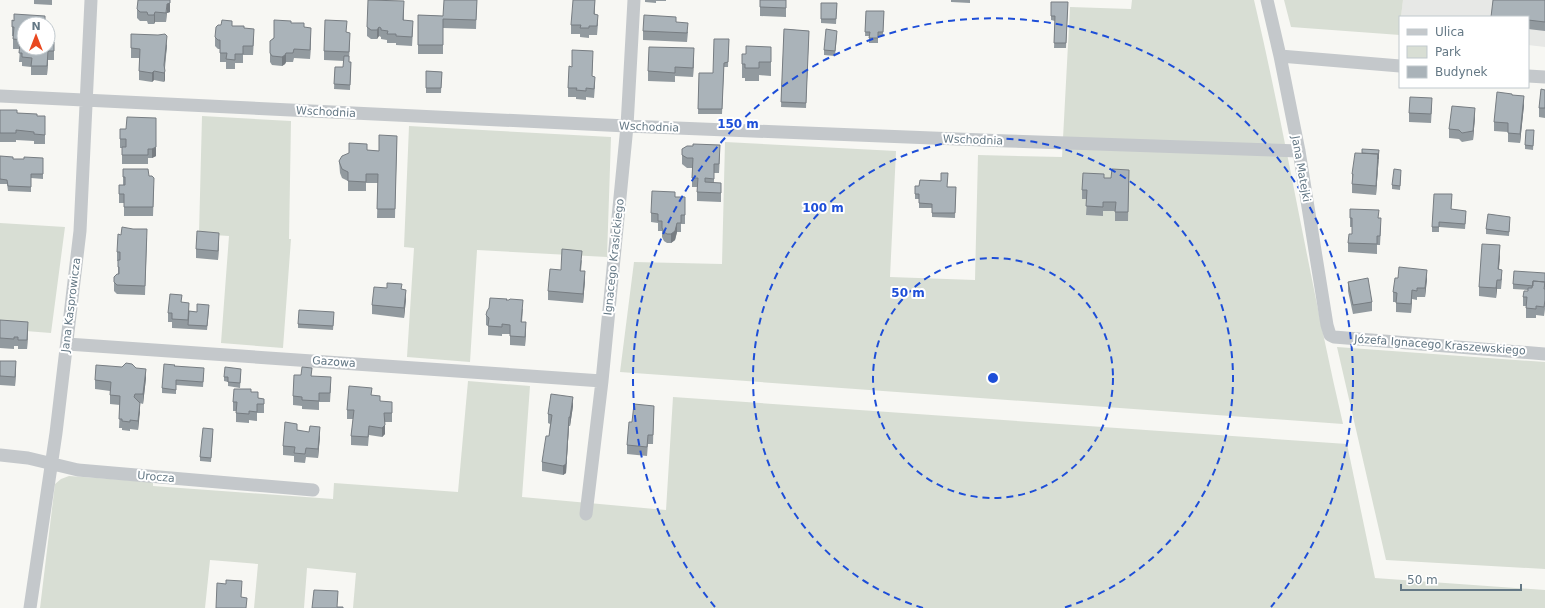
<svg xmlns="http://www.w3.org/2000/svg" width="1545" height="608" viewBox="0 0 1545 608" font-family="'DejaVu Sans',sans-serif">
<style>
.built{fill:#e7e8e6}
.green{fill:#d8ded4}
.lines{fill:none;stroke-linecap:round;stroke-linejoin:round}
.street{stroke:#c4c8cb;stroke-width:13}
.wall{fill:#929a9f}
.shaded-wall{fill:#777d82}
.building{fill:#aab3b9;stroke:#777d82}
.ring{fill:none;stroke:#1d4ed8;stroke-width:2;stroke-dasharray:7 5}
.labels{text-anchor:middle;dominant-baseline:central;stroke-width:4;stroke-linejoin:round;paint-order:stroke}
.street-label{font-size:11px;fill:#647885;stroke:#fff}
.centre{fill:#1d4ed8;stroke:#fff;stroke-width:2}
.ring-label{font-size:12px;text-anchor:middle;font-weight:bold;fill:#1d4ed8;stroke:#fff;stroke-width:4;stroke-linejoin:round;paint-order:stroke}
</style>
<rect width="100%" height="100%" fill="#f7f7f3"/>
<!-- built -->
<path class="built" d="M1403 0H1545V47L1528 45V17H1401Z"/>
<!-- green -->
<path class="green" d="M1132 0H1254C1287 140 1310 283 1343 424L620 372 634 262 722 264 725 142 896 151 890 277 975 280 978 155 1062 157 1070 7 1131 9Z
M1284 0H1403L1401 17H1400V35L1291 27Z
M202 116 291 121 289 239H291L283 348 221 343 229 236 199 234Z
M409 126 611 137 607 257 477 250 470 362 407 357 414 248 404 247Z
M0 223 65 227 51 333 0 329Z
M1337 347 1545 362V569L1386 560Z
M468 381 530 386 522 497 666 510 673 397 1347 444 1375 578 1545 590V608H353L356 573 307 568 304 608H254L258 564 210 560 205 608H40L55 484 61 479 69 476 153 482V486L333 499 334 483 458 492Z"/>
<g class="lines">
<!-- street -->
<path class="street" d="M1267 0 1280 56 1299 151 1327 325 1330 335 1334 337 1545 354
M1280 56 1400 66
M1528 76 1545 77
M0 96 627 126 1008 141 1299 151
M67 344 602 381
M0 455 28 458 78 470 313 490
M586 514 602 381 627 126 634 0
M30 608 56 433 80 231 91 0"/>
</g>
<!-- wall -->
<path class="wall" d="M34 0H52V5L34 4Z
M477 0 476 29 443 28V54H418V15L443 16Z
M595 0V14L598 24 597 35H589V38L580 37V34H571V25Z
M645 0H666V1H656V3L645 2Z
M760 0H786V17L760 16Z
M951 0H970V3L951 2Z
M1545 0V31L1528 29V17Z
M1051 2H1068L1066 48H1054L1055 21 1051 20Z
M821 3H837L836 24 821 23Z
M137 9 170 12 167 13 166 22H155L154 24H148L147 21H140L137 18Z
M404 10V20L413 30 412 46 396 45V43H387V40L381 39V37L379 36 377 39H371L367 36V27Z
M866 11H884L883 36H878V43H869V36H865Z
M12 20 45 24H24V48H48L54 51V60H48L47 75H31V67L22 66V62H19L20 49H13V36H12Z
M676 22 688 32 687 42 643 40V31Z
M291 23 304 27 311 37 310 59 294 58 293 62H286L285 64 282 66 272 65 270 62V41Z
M232 26 244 28 254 38 253 55H243V63H235V69H226V62H220V49H218L215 46V37Z
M784 29 809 31 806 108 781 107Z
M347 33 350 42 349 61V62H351L350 90 334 89 335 67H343L344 61 324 60V51Z
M131 34 167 45 165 68V80L164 82 154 80 152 82 139 80V58H131Z
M837 35 835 56 824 55V50Z
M729 39 728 67H724L722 114H698L699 73H713Z
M694 57 693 77 675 76V82L648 81V71Z
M593 60 592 76 595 86 594 98 586 97V100L576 99V97H568V88L572 67Z
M771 60V76L759 75V81H745V78H742V64Z
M426 71 442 72 441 93H426Z
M1545 90V118L1539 117V108Z
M1512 95 1524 105 1520 143 1508 142V132L1494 131V122Z
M1432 107 1431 123 1409 122V113Z
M0 110 37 116 45 125V144H34V141L16 140V142H0Z
M1475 117 1473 140 1462 142 1459 139 1449 138V129Z
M156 118V156L152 158H148V164H122V148H120V129H126Z
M1534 135 1533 150 1525 149V145Z
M397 136 395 218H377L378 183H366V191H348V181L342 178 340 173 339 161 367 150 379 151Z
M682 149 720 154 719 173H714V183L721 192V202L697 201V187H692V168H687L682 164Z
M1379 155 1376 195 1352 193V174Z
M0 156 13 159H24L43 158V179L31 178V192L8 191 7 184H0Z
M123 169 149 176 154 187 153 216H124V203H119V185H123Z
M1129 170 1128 221H1115V211H1103V216L1086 215 1087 199H1082V190L1104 178H1111Z
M1401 174 1400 190 1392 189V185Z
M915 186 956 187 955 218 932 217V208H919V199H915Z
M675 197 685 207V224H681V232H677L675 240 671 243H667L664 241 662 237V231H658V223L651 222V213Z
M1452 199 1451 209 1466 215 1465 229 1439 227V232H1432V227Z
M1350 218H1379L1381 227 1380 245H1377V254L1348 252V243L1352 234V227H1350Z
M1510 221 1509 236 1486 234V229Z
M147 238 145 295 117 294 114 291V277L118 274V261H117V252Z
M219 242 218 260 196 258V249Z
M1500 255 1499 269 1502 279 1501 289H1497L1496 298 1479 296V287Z
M582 260 581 271 585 280 583 303 548 300V291L561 270Z
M1545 273V309L1544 316 1536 315V318H1526V306H1523V297L1528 291V290L1513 289V284Z
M1427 279 1425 297H1417V300L1412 299 1411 313 1396 312V302H1393V292Z
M1348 282 1372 302V311L1353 314 1348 291Z
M406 299 404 318 372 314V305Z
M507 300 523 309 522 322 526 331 525 346 510 345V334H502V336L488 335V326L486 325V315Z
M182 302 189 311 197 312 209 310 207 330 172 328V322H168V313Z
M334 316 333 330 298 328V324Z
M0 320 28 331 27 349H18V346H14V349L0 348Z
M0 361 16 370 15 386 0 385Z
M174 366 204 373 203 387 176 385V394L162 393V388Z
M136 368 146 378 143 404 140 403 138 430 130 429V431L122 430V428H119L120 405 110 404V391L95 389V380Z
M241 373 240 388 228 386V382L224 381V377Z
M312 376 331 386 330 402H319V410L302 409V406L293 405V396Z
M251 392 258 398 264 399V413H257V421L249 420V423L236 422V411H233V402Z
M372 395 392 412V422H385V434L382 437 369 435 368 446 351 445V436L353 419H347V410Z
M573 406 570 426H569L566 473 563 475 542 471V462L549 436 550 424 548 423V414Z
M654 406 653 444H648L647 456 627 454V445L632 422Z
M297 430 320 436 318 458 306 457 305 463 294 462V456L283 455V446Z
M213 433 211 462 200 461V457Z"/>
<!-- shaded-wall -->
<path class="shaded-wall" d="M170 0V12L167 13 166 22 167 4Z
M155 12V22L154 24V15Z
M379 27V36L377 39V30Z
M311 28V37L310 59V50Z
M167 36V45L164 72 165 71V80L164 82V73Z
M694 48V57L693 77V68Z
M48 51V60L47 75V66Z
M286 53V62L285 64 282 66V57Z
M154 71V80L152 82V73Z
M1524 96V105L1520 143V134Z
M1475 108V117L1473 140V131Z
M156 147V156L152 158V149Z
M1379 150V155L1376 195V186Z
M677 223V232L675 240 671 243V234Z
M219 233V242L218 260V251Z
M1500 245V255L1498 278V269Z
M1427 270V279L1425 297V288Z
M585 271V280L583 303V294Z
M1497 280V289L1496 298V288Z
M406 290V299L404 318V308Z
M1412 290V299L1411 313V304Z
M28 322V331L27 349V340Z
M526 322V331L525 346V337Z
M16 361V370L15 386V377Z
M146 369V378L143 404V394Z
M573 397V406L570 426V417Z
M140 403V412L138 430V421Z
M569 417V426L566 473 563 475V466Z
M385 425V434L382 437V428Z
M320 427V436L318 458V449Z"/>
<!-- building -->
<path class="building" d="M138 0H170V3L167 4 166 13 155 12 154 15H148L147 12H140L137 9Z
M368 0 404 1 403 20 413 21 412 37 396 36V34H387L388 31 381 30V28L379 27 377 30H371L367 27Z
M444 0H477L476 20 443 19V45H418V15L443 16Z
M573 0H595L594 14 598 15 597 26H589V28H580L581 25H571Z
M760 0H786V8L760 7Z
M1493 0H1545V22L1528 20V17H1491Z
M1051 2H1068L1066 43H1054L1055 16H1051Z
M821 3H837L836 19H821Z
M866 11H884L883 32H878V38H869L870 32H865Z
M14 14 45 16V24H24V48H48V42H54V51H48L47 66H31L32 58 22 57V53H19L20 43H23V40L13 39 14 27H12V20L14 21Z
M644 15 676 17V22L688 23 687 33 643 31Z
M222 20 232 21V26H244V28L254 29 253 46H243V54H235V60L226 59 227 53H220V40H218L215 37 216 27 218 25H221Z
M274 20 291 21V23H304V27L311 28 310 50 294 49 293 53H286L285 55 282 57 272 56 270 53V41L274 38Z
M325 20 347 21 346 32 350 33 349 52 324 51Z
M784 29 809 31 806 103 781 102Z
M826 29 837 31 835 51 824 50Z
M131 34 158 35 165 34 167 36 164 65 165 71 164 73 154 71 152 73 139 71 140 49 131 48Z
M714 39H729L728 62 724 63 722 109H698L699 73H713Z
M746 46 771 47V62H759V68H745V64H742V54H746Z
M649 47 694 48 693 68 675 67V73L648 71Z
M572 50 593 51 592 76 595 77 594 89 586 88V91L576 90 577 88H568L569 66 572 67Z
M344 56H349V62H351L350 85 334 84 335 67H343Z
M426 71 442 72 441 88H426Z
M1541 89 1545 90V108H1539Z
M1497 92 1512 94V95L1524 96 1520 134 1508 133V123L1494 122Z
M1410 97 1432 98 1431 114 1409 113Z
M1452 106 1475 108 1473 131 1462 133 1459 130 1449 129Z
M0 110H17V113L37 114V116H45V135L34 134V132L16 130V133H0Z
M127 117 156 118V147L152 149H148V155H122V147H126V139H120V129H126Z
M1526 130H1534L1533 146 1525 145Z
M379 135 397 136 395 209H377L378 174H366V182L348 181V172L342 169 340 164 339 161 342 156 349 153V143L367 144V150L379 151Z
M693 144 720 145 719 164H714V179L705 178V182L721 183V193L697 192 698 178H692L693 158H687L682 155V149L687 146H693Z
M1362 149 1379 150 1378 159V154L1362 153Z
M1355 153 1378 154 1376 186 1352 184 1353 174H1352Z
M0 156 13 157V159H24V157L43 158V174H31V187L8 186 7 180 0 179Z
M123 169H148L149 176H152L154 178 153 207H124V194H119V185H125V177H123Z
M1112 169 1129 170 1128 212H1115L1116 202H1103V207L1086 206 1087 190H1082L1083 173 1104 174V178H1111Z
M1394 169 1401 170 1400 186 1392 185Z
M941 173H948L947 187H956L955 213H932V204L919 203V194H915V186H919L920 180 941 181Z
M652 191 675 192V197H685V215H681V223H677L675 231 671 234H667L664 232 662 228V221H658V214L651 213Z
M1434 194H1452L1451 209 1466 211 1465 224 1439 222V227H1432Z
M1350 209 1379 210 1378 218H1381L1380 236H1377V244L1348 243 1349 234H1352V218H1350Z
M1488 214 1510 217 1509 232 1486 229Z
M122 227 133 229H147L145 286 117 285 114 282V277L117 274H119V267H118V260H120V252H117L118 234 121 235Z
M197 231 219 233 218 251 196 249Z
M1482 244 1500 245 1498 269 1502 270 1501 280H1497L1496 288 1479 287Z
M562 249 582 251 580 271H585L583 294 548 291 550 269 561 270Z
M1399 267 1427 270 1425 288H1417V291L1412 290 1411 304 1396 303 1397 293 1393 292 1395 278H1398Z
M1514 271 1545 273V287V282L1533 281V286L1513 284Z
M1368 278 1372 302 1353 305 1348 282Z
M1533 281 1545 282 1544 289H1545V300L1544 307 1536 306V309L1526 308 1527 297H1523L1524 291H1528V288H1532Z
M387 283 402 284 401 289 406 290 404 308 372 305 374 287 387 288Z
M170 294 182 295 181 302 189 303 188 320 172 319V313H168Z
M490 298 507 299 506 300H509L510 299 523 300 521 322H526L525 337 510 336V325L502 324V327L488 326 489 318 486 315 487 311 489 308Z
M197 304 209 305 207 326 188 325 189 311 197 312Z
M299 310 334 312 333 326 298 324Z
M0 320 28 322 27 340H18V337H14V339L0 338Z
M0 361H16L15 377 0 376Z
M126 363 132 364 136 368 146 369 143 394H135L134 397 140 403 138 421 130 420V422L122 421V419H119L120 396 110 395 111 382 95 380 96 365 122 367Z
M164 364 175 365 174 366 204 368 203 382 176 380V390L162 388Z
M225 367 241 369 240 383 228 382V377H224Z
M302 367 312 368 311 376 331 377 330 393H319V401L302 400V397L293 396 294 375H301Z
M349 386 372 388 371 395 380 396V401L392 402V413H384L385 425 382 428 369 426 368 437 351 436 354 410H347Z
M234 389H251V392H258V398L264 399V404H257V412L249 411V414L236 413 237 402H233Z
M551 394 573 397 570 417H569L566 464 563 466 542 462 546 436H549L552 415 548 414Z
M634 404 654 406 653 435H648L647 447 627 445 629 422H632Z
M285 422 297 424V430L309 432 310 426 320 427 318 449 306 448 305 454 294 453 295 447 283 446Z
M203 428 213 429 211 458 200 457Z
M226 580 242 581 241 597 247 598 246 608H216L217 583 226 584Z
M314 590 338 591 337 607H343V608H312Z"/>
<!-- distance rings -->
<g class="ring">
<circle cx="993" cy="378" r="120"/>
<path d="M923 608A240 240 0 1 1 1063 608"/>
<path d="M715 607A360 360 0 1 1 1271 607"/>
</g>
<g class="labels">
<!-- street labels -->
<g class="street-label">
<text transform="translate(326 112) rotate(3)">Wschodnia</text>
<text transform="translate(649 127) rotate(2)">Wschodnia</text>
<text transform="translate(973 140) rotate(2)">Wschodnia</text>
<text transform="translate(1301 169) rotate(80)">Jana Matejki</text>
<text transform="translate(614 257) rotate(-84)">Ignacego Krasickiego</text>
<text transform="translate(71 305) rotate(-83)">Jana Kasprowicza</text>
<text transform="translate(1440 345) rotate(4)">Józefa Ignacego Kraszewskiego</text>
<text transform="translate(334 362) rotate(4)">Gazowa</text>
<text transform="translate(156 477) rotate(5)">Urocza</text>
</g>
</g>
<circle cx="993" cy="378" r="6" class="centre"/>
<g class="ring-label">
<text x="738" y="128">150 m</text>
<text x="823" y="212">100 m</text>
<text x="908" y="297">50 m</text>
</g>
<!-- legend -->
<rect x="1399" y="16" width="130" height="72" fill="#ffffff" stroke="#c1c9ce"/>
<rect x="1407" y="29" width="20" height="6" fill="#c4c8cb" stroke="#c1c9ce"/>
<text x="1435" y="36" font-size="12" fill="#647885">Ulica</text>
<rect x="1407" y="46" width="20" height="12" fill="#d8ded4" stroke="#c1c9ce"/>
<text x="1435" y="56" font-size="12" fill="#647885">Park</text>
<rect x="1407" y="66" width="20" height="12" fill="#aab3b9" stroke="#c1c9ce"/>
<text x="1435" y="76" font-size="12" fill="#647885">Budynek</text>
<!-- north arrow -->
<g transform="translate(36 36)"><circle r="19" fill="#ffffff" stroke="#c1c9ce"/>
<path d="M0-3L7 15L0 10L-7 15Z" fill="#e94820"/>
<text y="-6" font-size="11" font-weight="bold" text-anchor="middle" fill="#647885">N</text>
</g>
<!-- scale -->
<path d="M1401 584v6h120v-6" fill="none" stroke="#647885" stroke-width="2"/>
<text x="1407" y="584" font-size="12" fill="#647885" stroke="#ffffff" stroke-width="3" paint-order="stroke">50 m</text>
</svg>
